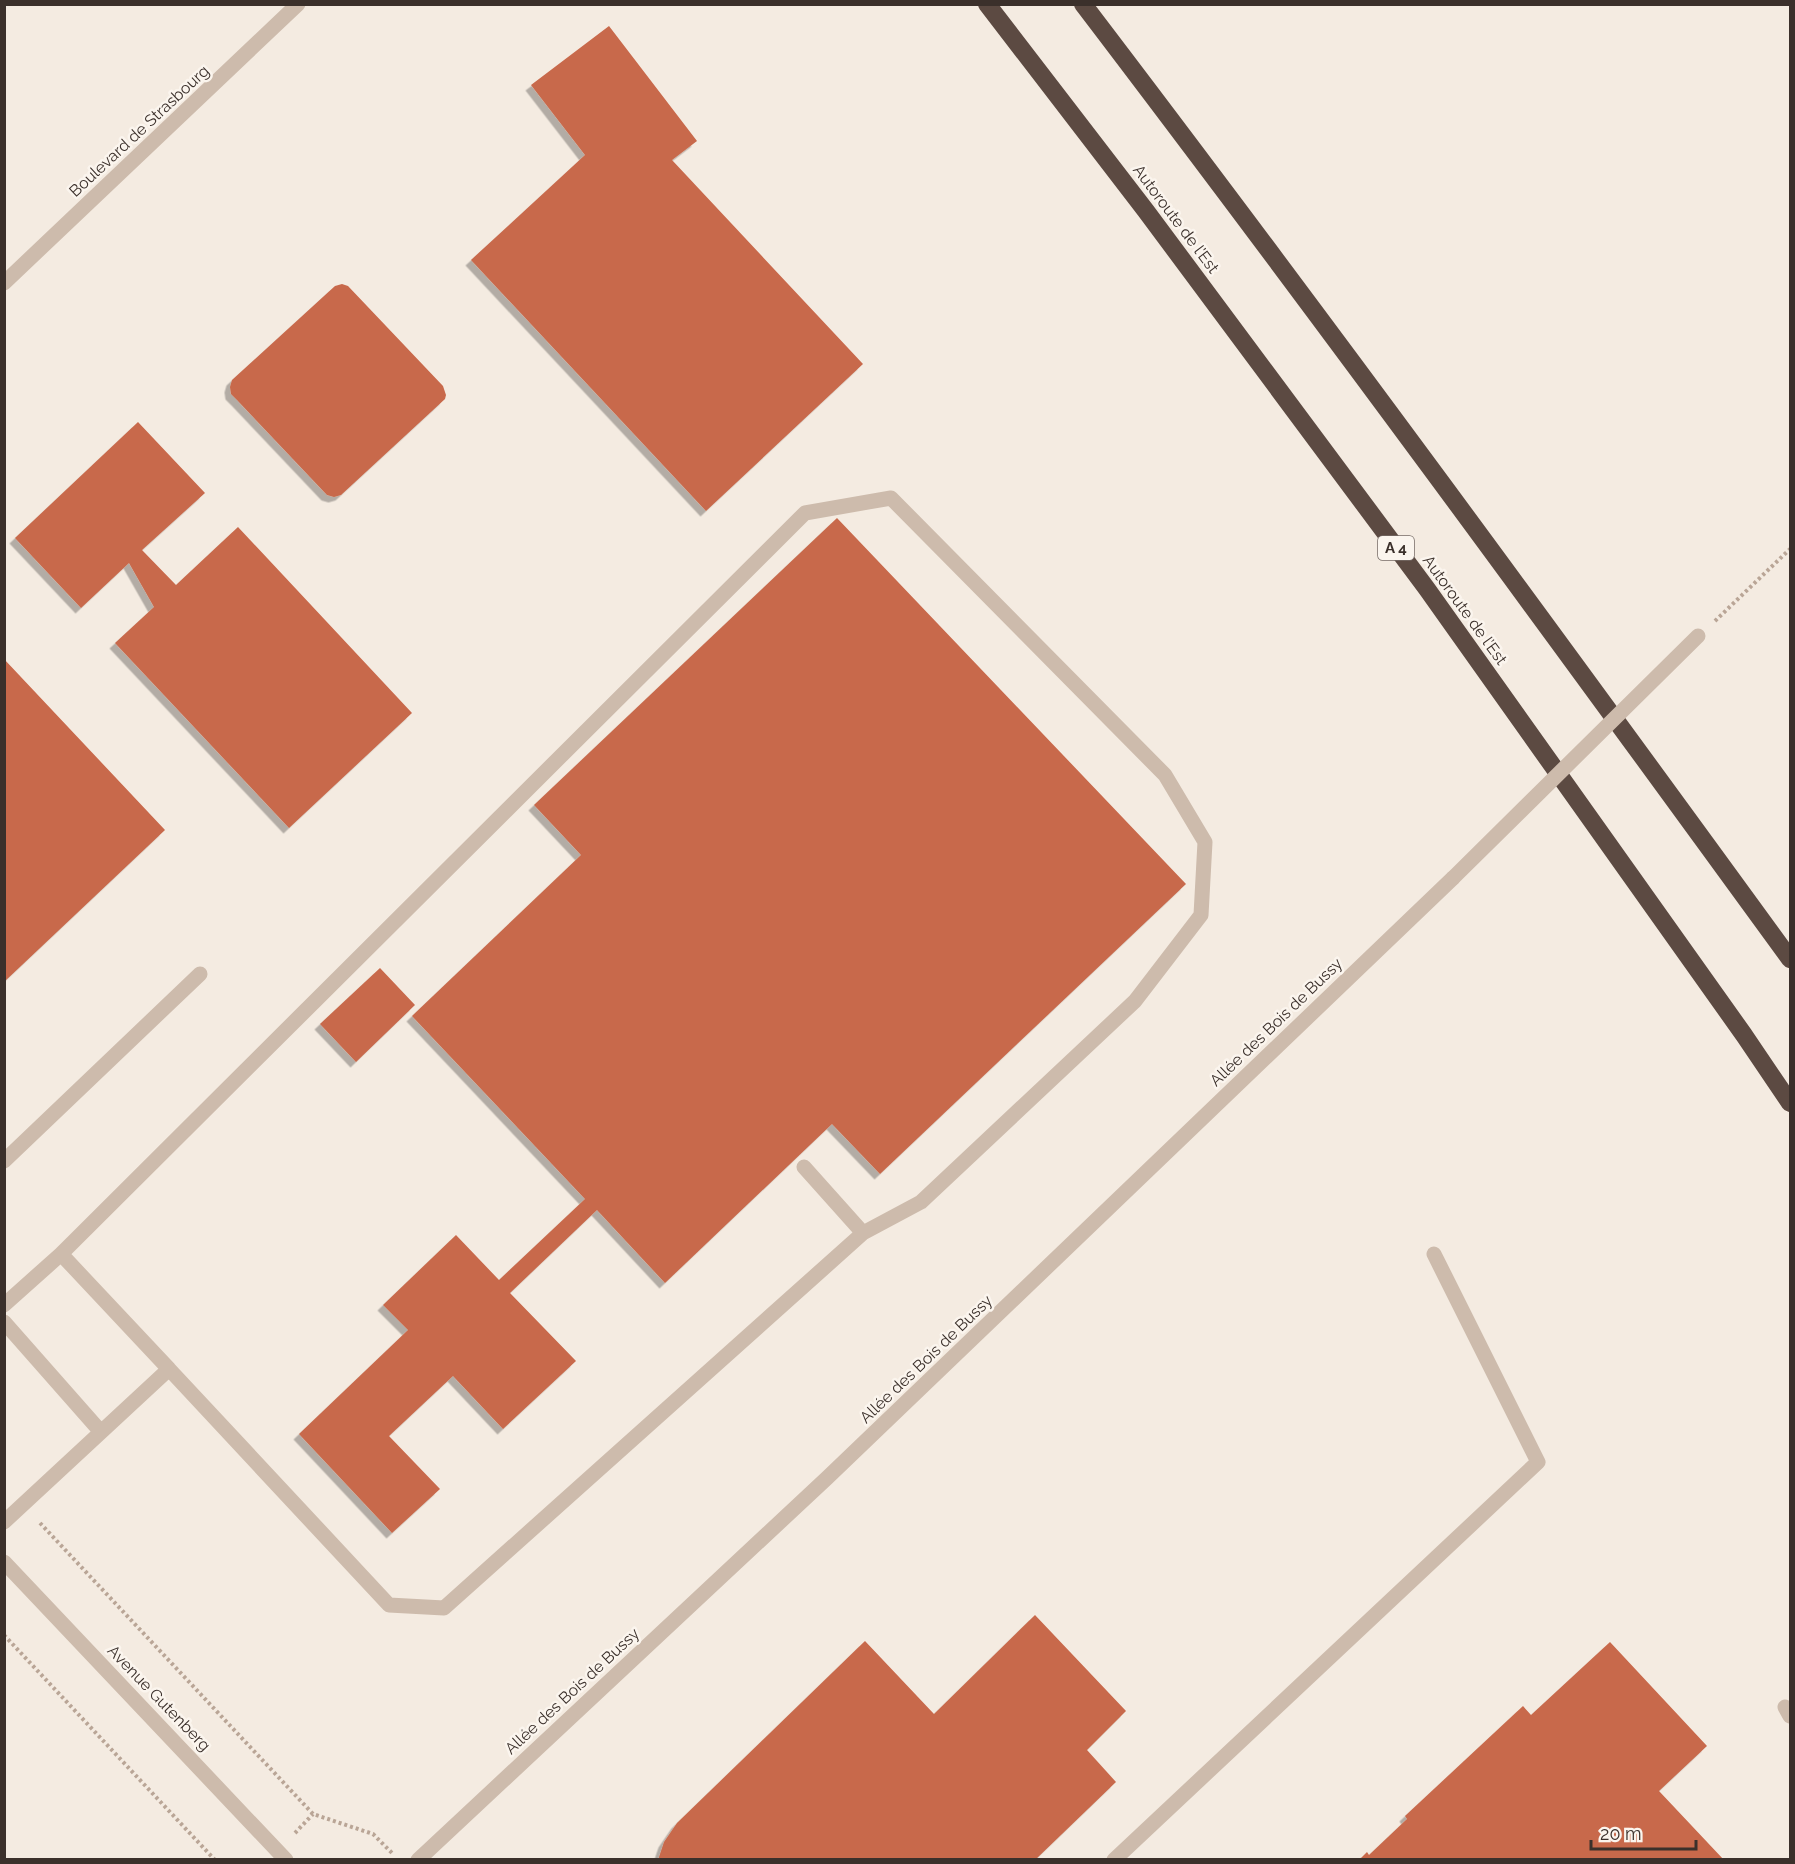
<svg xmlns="http://www.w3.org/2000/svg" width="1795" height="1864" viewBox="0 0 1795 1864" font-family="Raleway,sans-serif">
<style>
.building{fill:#c8694b;filter:url(#shadow)}
.lines{fill:none;stroke-linecap:round;stroke-linejoin:round}
.path{stroke:#b9a596;stroke-width:4;stroke-dasharray:3 3;stroke-linecap:butt}
.service{stroke:#cdbbac;stroke-width:15}
.minor{stroke:#cdbbac;stroke-width:15}
.motorway{stroke:#5c4a42;stroke-width:18}
.minor-bridge{stroke:#cdbbac;stroke-width:15}
.labels{text-anchor:middle;dominant-baseline:central;stroke-width:5;stroke-linejoin:round;paint-order:stroke}
.shield{fill:#fbf5ee;stroke:#756b66;stroke-width:1.5}
.shield-label{font-size:15px;font-weight:bold;fill:#3b302b}
.street-label{font-size:16px;fill:#3b302b;stroke:#fbf5ee}
</style>
<defs>
<filter id="shadow"><feDropShadow dx="-5.5" dy="5.5" stdDeviation="0" flood-color="#0004"/></filter>
</defs>
<rect width="100%" height="100%" fill="#f4ebe1"/>
<!-- building -->
<path class="building" d="M609 26 697 141 672 160 863 364 706 511 471 260 585 155 531 85Z
M342 284 348 286 443 386 446 395 445 399 341 495 334 497 327 495 237 400 231 394 230 387 232 380 335 286Z
M138 422 205 493 142 550 176 585 238 527 412 713 289 828 115 643 154 607 129 563 81 608 15 538Z
M837 518 1186 884 880 1174 832 1124 665 1283 597 1210 510 1293 576 1361 503 1429 453 1376 389 1436 440 1489 392 1533 299 1434 408 1330 383 1305 456 1235 499 1280 585 1199 412 1016 581 855 534 805Z
M4 659 165 830 4 982Z
M380 968 415 1005 356 1062 320 1024Z
M1035 1615 1126 1711 1087 1750 1116 1782 1035 1860H658L664 1842 677 1823 865 1641 934 1714Z
M1610 1642 1707 1746 1659 1791 1724 1860H1359L1367 1852 1369 1855 1407 1819 1405 1816 1523 1706 1531 1715Z"/>
<g class="lines">
<!-- path -->
<path class="path" d="M1715 621 1790 549
M40 1523 313 1814 373 1834 393 1854
M4 1635 215 1860
M295 1833 313 1814"/>
<!-- service -->
<path class="service" d="M4 1161 200 974
M4 1305 61 1254
M4 1322 101 1432
M169 1369 61 1254 805 513 891 498 1165 775 1205 842 1201 915 1135 1001 921 1202 863 1233
M4 1522 169 1369 389 1605 444 1608 863 1233 804 1167
M1785 1707 1790 1716
M1114 1860 1538 1462 1434 1254"/>
<!-- minor -->
<path class="minor" d="M4 283 298 4
M4 1562 286 1860
M418 1860 827 1478 1453 878"/>
<!-- motorway -->
<path class="motorway" d="M987 4 1146 211 1427 589 1744 1035 1790 1103
M1083 4C1323 319 1557 639 1790 959"/>
<!-- minor-bridge -->
<path class="minor-bridge" d="M1453 878 1698 636"/>
</g>
<g class="labels">
<!-- shield labels -->
<rect class="shield" x="1378" y="536" width="36" height="24" rx="4.5"/>
<g class="shield-label">
<text x="1396" y="548">A 4</text>
</g>
<!-- street labels -->
<g class="street-label">
<text transform="translate(139 131) rotate(-43)">Boulevard de Strasbourg</text>
<text transform="translate(1176 219) rotate(53)">Autoroute de l’Est</text>
<text transform="translate(1465 610) rotate(54)">Autoroute de l’Est</text>
<text transform="translate(1276 1022) rotate(-44)">Allée des Bois de Bussy</text>
<text transform="translate(926 1359) rotate(-44)">Allée des Bois de Bussy</text>
<text transform="translate(572 1691) rotate(-43)">Allée des Bois de Bussy</text>
<text transform="translate(159 1698) rotate(46)">Avenue Gutenberg</text>
</g>
</g>
<!-- border -->
<rect width="1795" height="1864" fill="none" stroke="#3b302b" stroke-width="12"/>
<!-- scale -->
<path d="M1591 1840v9h105v-9" fill="none" stroke="#3b302b" stroke-width="3"/>
<text x="1600" y="1840" font-size="18" fill="#3b302b" stroke="#fbf5ee" stroke-width="4.5" paint-order="stroke">20 m</text>
</svg>
